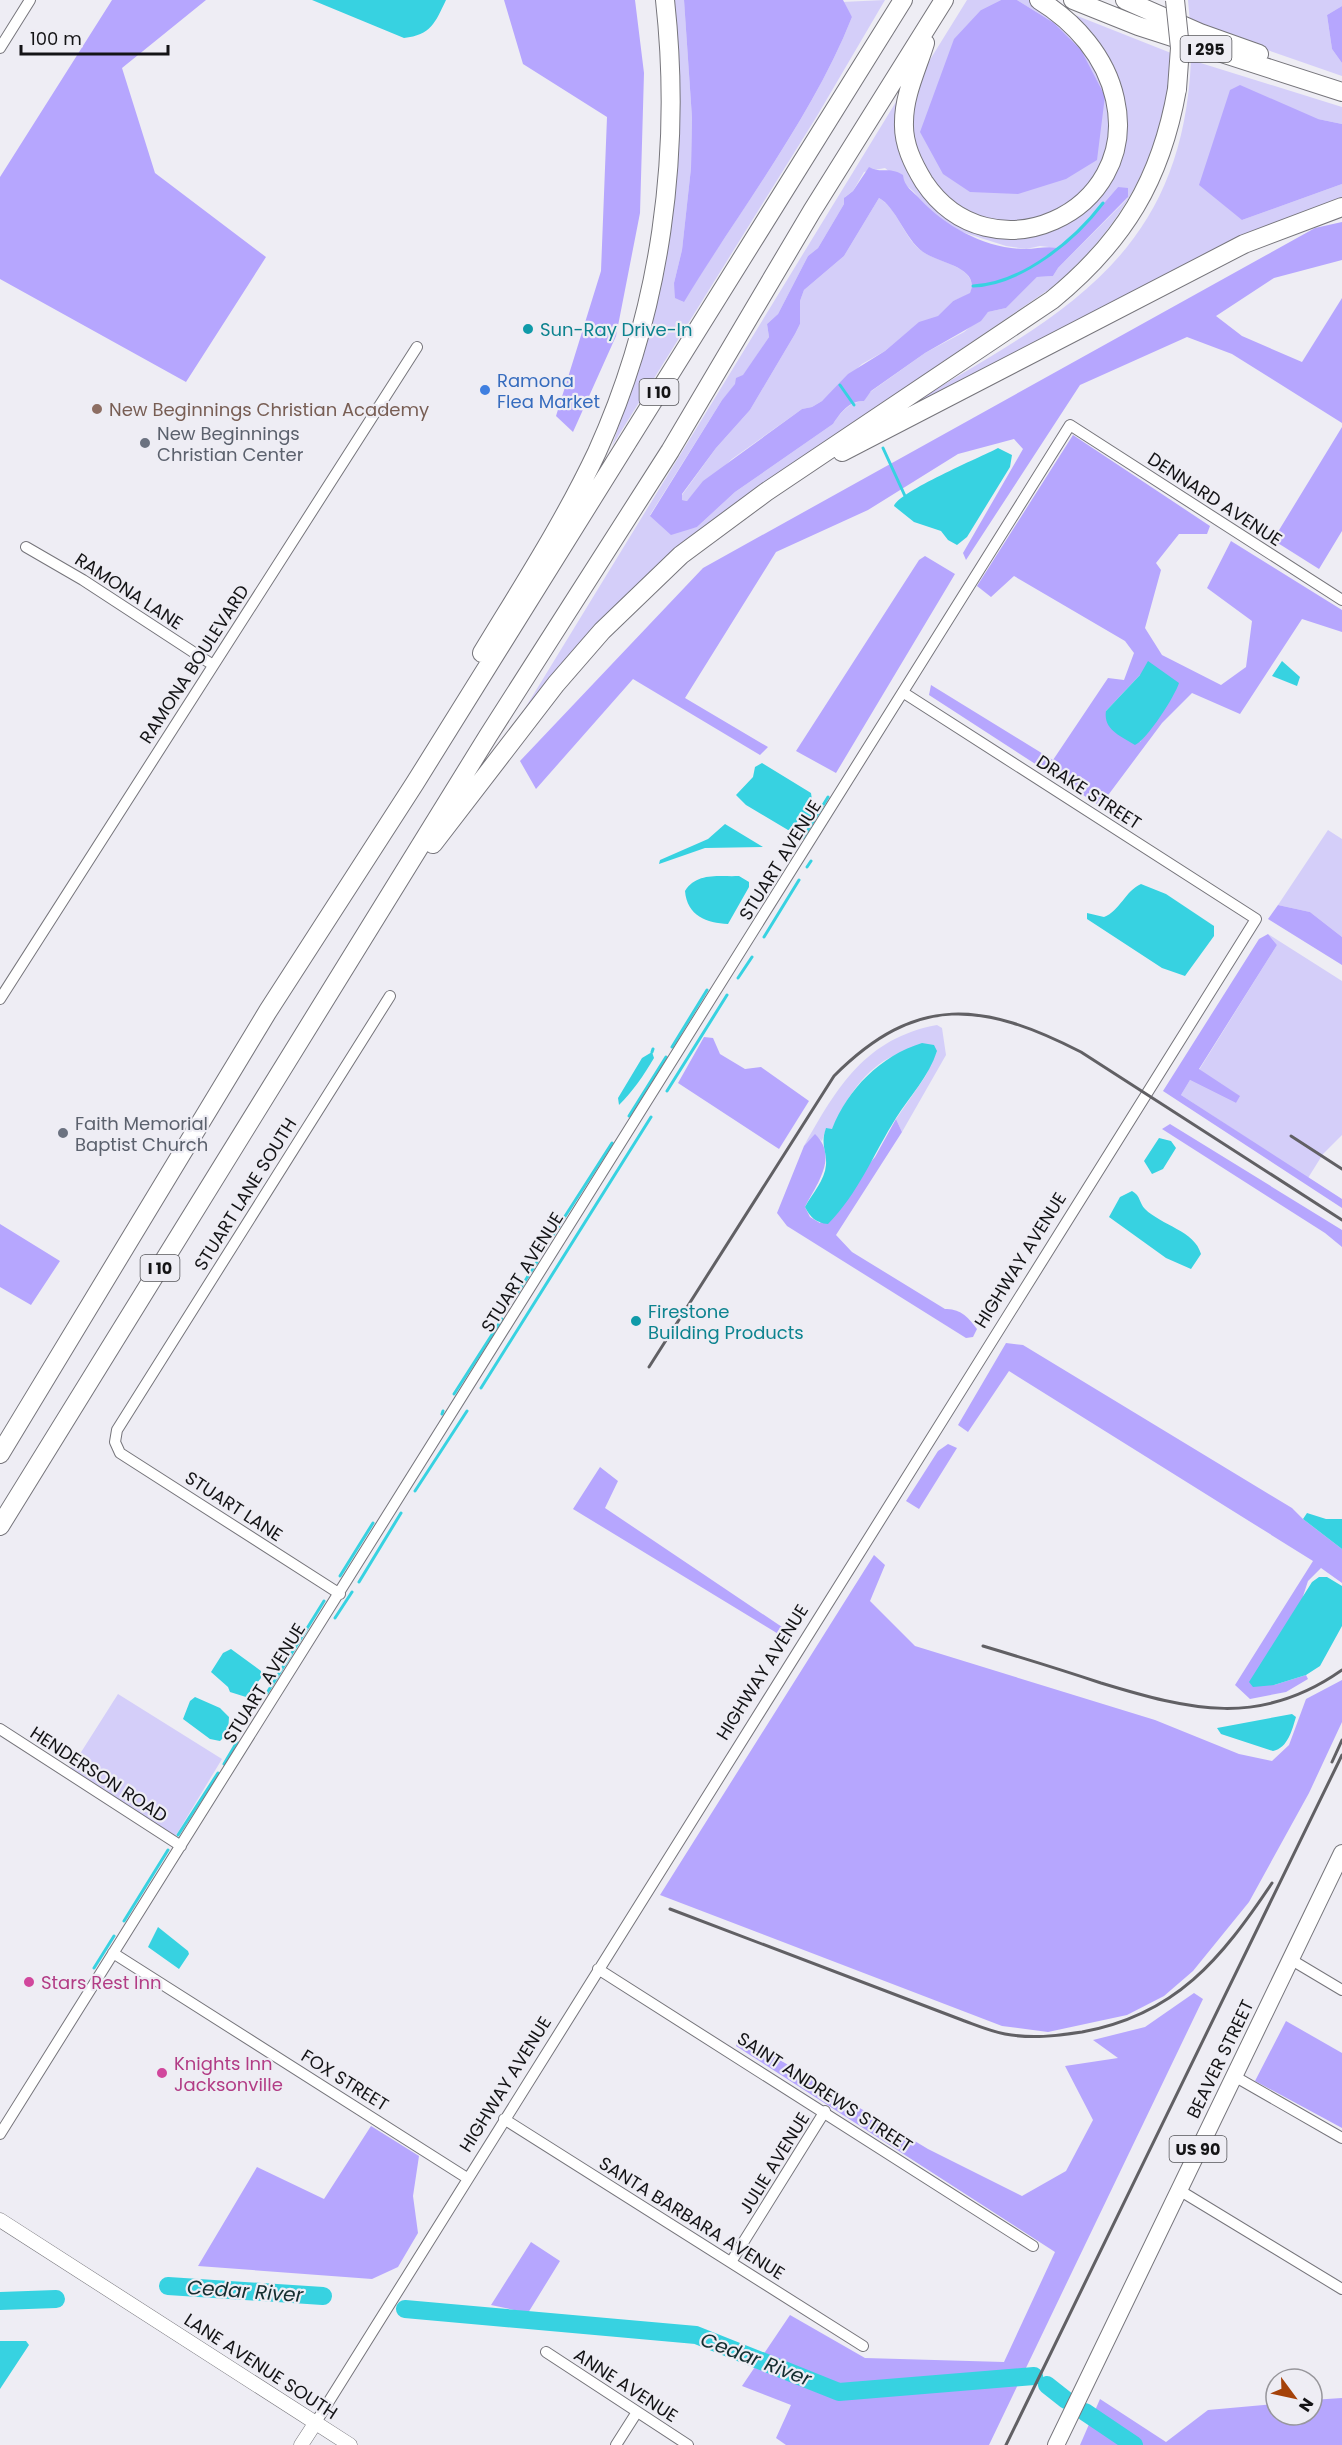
<svg xmlns="http://www.w3.org/2000/svg" width="1342" height="2445" viewBox="0 0 1342 2445" font-family="Poppins,sans-serif">
<style>
.green{fill:#d4cef9;fill-rule:evenodd}
.forest{fill:#b6a6fe;fill-rule:evenodd}
.water{fill:#37d2e1}
.lines{fill:none;stroke-linecap:round;stroke-linejoin:round}
.stream{stroke:#37d2e1;stroke-width:3}
.river{stroke:#37d2e1;stroke-width:18}
.street-casing{stroke:#76757b;stroke-width:12}
.secondary-casing{stroke:#76757b;stroke-width:15}
.primary-casing{stroke:#76757b;stroke-width:18}
.highway-casing{stroke:#76757b;stroke-width:20}
.street{stroke:#fff;stroke-width:10}
.secondary{stroke:#fff;stroke-width:14}
.primary{stroke:#fff;stroke-width:16}
.highway{stroke:#fff;stroke-width:18}
.rail{stroke:#616064;stroke-width:3}
.highway-bridge-casing{stroke:#76757b;stroke-width:20;stroke-linecap:butt}
.highway-bridge{stroke:#fff;stroke-width:18}
.culture-dot{fill:#0f9aa8;stroke:#eeedf4;stroke-width:2}
.shop-dot{fill:#3f7fe0;stroke:#eeedf4;stroke-width:2}
.education-dot{fill:#8d6e63;stroke:#eeedf4;stroke-width:2}
.worship-dot{fill:#6b7280;stroke:#eeedf4;stroke-width:2}
.hotel-dot{fill:#d1479c;stroke:#eeedf4;stroke-width:2}
.labels{text-anchor:middle;dominant-baseline:central;stroke-width:4.5;stroke-linejoin:round;paint-order:stroke}
.shield{fill:#eeedf4;stroke:#555559;stroke-width:1.5}
.shield-label{font-size:16px;font-weight:bold;fill:#141416}
.culture-label{font-size:18px;fill:#0d838f;stroke:#eeedf4;text-anchor:start}
.shop-label{font-size:18px;fill:#366cbe;stroke:#eeedf4;text-anchor:start}
.education-label{font-size:18px;fill:#785e54;stroke:#eeedf4;text-anchor:start}
.worship-label{font-size:18px;fill:#5b616d;stroke:#eeedf4;text-anchor:start}
.street-label{font-size:18px;fill:#141416;stroke:#eeedf4}
.hotel-label{font-size:18px;fill:#b23c85;stroke:#eeedf4;text-anchor:start}
.water-label{font-size:20px;font-style:italic;fill:#152e30;stroke:#eeedf4}
</style>
<rect width="100%" height="100%" fill="#eeedf4"/>
<!-- green -->
<path class="green" d="M673 0H684L692 118 691 168 682 250 674 283 683 302C739 212 814 114 852 17L842 2 885 0 817 116 612 446 643 355 670 233 679 151V77Z
M967 0H1001L981 10 1105 96 1080 50 1054 23 1017 0H1029L1049 15 1088 57 1110 98V149L1089 188 1040 220 995 223 948 202 915 155 911 111 923 71Z
M1188 0H1342V6L1327 15 1332 49 1342 63V76L1190 23Z
M1075 15 1171 53C1167 147 1124 228 1051 288L769 480 516 723 899 97 902 144 969 227 1077 214 1124 125ZM885 168 913 191 938 219 962 232 1006 246 1026 249 1040 246 1058 248 1085 225 1118 187 1128 198 1058 268 1053 276 1037 277 1006 308 988 312 964 332 925 353 866 395 864 401C849 402 841 412 833 424L735 492 697 527 687 528 650 515 722 400 743 376 769 337 767 324 778 314 808 256 818 248 844 204 845 197 853 191 864 172Z
M1191 60 1342 107V124L1318 119 1242 220 1342 184V202L944 395 899 411C1053 318 1182 264 1191 60Z
M879 198C898 209 904 239 923 252 939 263 981 267 970 294L953 301 938 317 910 330 885 351 862 364 822 401 812 407 802 409 732 459 687 501 682 500V495L716 448 750 410 795 334 800 324V301L804 290 844 256Z
M1328 830 1342 839V937L1310 912 1278 905Z
M1268 934 1342 981V1135L1323 1154 1308 1178 1181 1095 1190 1080 1236 1103 1239 1096 1199 1070 1277 945Z
M937 1025 942 1028 946 1055 902 1132 896 1119 925 1077 937 1051C925 1052 906 1050 895 1055 865 1068 844 1101 832 1130L826 1129 822 1141 815 1135 804 1146C837 1087 866 1038 937 1025Z
M118 1694 222 1759 175 1837 71 1768Z"/>
<!-- forest -->
<path class="forest" d="M112 0H206L122 68 155 173 266 257 186 382 0 279V177Z
M504 0H635L644 73 640 213 616 336 573 432 556 416 601 271 607 117 523 64Z
M684 0H843L852 17C813 116 739 211 684 302L675 298 674 283 682 250 691 168 692 118Z
M1001 0H1017L1054 23 1081 50 1105 96 1097 160 1066 179 1018 194 970 192 943 174 920 132 954 39 981 10Z
M1342 6V63L1332 49 1327 15Z
M1240 85 1318 119 1342 124V184L1242 220 1199 185 1230 90Z
M869 167C880 174 889 166 903 175 904 187 913 191 921 200 946 227 987 249 1025 249 1037 249 1046 246 1058 248L1085 225 1118 187 1128 188V197L1058 268 1053 276 1037 277 1006 308 988 312 981 321 925 353 871 391 864 401C849 401 841 412 833 424L735 492 697 527 671 535 650 516 722 400 735 384 736 378 743 375 769 337 767 324 778 314 808 256 818 248 844 204V198L853 191ZM879 198C896 207 905 239 923 252 938 263 981 267 970 293L953 301 938 316 919 322 885 351 848 374 822 401 812 407 802 409 703 481 687 501 682 500V494L716 448 750 410 795 334 800 324V301L804 290 844 256Z
M1342 222V260L1274 278 1216 316 1242 336 1302 362 1342 298V423L1232 354 1187 337 1080 385 966 560 963 553 1023 449 1014 439 958 454 868 510 776 552 685 698 768 747 760 755 633 679 536 789 520 761 703 568 1315 228Z
M1342 427V531L1319 569 1273 540Z
M1073 435 1210 526 1207 534H1179L1156 563 1161 570 1145 628 1162 655 1221 685 1246 667 1252 621 1207 588 1231 541 1342 610V632L1302 619 1240 714 1192 693 1162 723 1100 806 929 695 931 685 1053 760 1108 678 1124 680 1134 653 1125 641 1014 576 991 597 977 586ZM1140 675 1163 709 1140 742 1106 711Z
M925 556 955 574 836 773 796 751 919 560Z
M1278 905 1310 912 1342 937V965L1268 919Z
M1268 934 1277 945 1199 1069 1240 1096 1236 1103 1190 1080 1181 1095 1342 1199V1208L1163 1091 1259 939Z
M704 1037 713 1038 720 1054 745 1069 761 1067 809 1101 779 1149 678 1083Z
M896 1119 902 1132 836 1235 852 1252 945 1309C960 1308 969 1318 977 1329L973 1337 966 1338 787 1226 777 1213 804 1146 815 1134C839 1157 816 1185 805 1207L810 1217 820 1223 875 1157Z
M1170 1124 1342 1230V1247L1325 1233 1162 1129Z
M0 1224 60 1261 31 1305 0 1287Z
M1006 1343 1023 1345 1292 1508 1303 1519 1342 1549V1583L1321 1568 1308 1581 1274 1685 1306 1675 1308 1679 1286 1692 1250 1699 1235 1685 1313 1561 1009 1371 968 1432 958 1425Z
M948 1444 957 1448 919 1509 906 1501 938 1451Z
M600 1467 618 1481 605 1508 785 1629 780 1635 573 1509Z
M874 1555 885 1565 870 1601 915 1646 1155 1720 1239 1754 1272 1761 1289 1745 1306 1699 1342 1680V1722L1309 1793 1249 1902 1193 1971 1164 1996 1127 2015 1048 2032 1002 2026 660 1895Z
M1194 1993 1203 1999 989 2445H786L776 2438 791 2405 742 2386 790 2315 865 2358 1004 2362 1055 2252 736 2046 740 2036 928 2149 1022 2196 1066 2171 1093 2120 1065 2066 1118 2058 1093 2040 1145 2027Z
M1286 2021 1342 2053V2128L1255 2081Z
M371 2126 419 2156 413 2196 418 2233 398 2267 372 2279 198 2266 257 2167 324 2199Z
M531 2242 560 2261 528 2313 491 2305Z
M1342 2398V2445H1080L1100 2399 1166 2442 1208 2410 1276 2404V2415H1312V2400Z"/>
<!-- water -->
<path class="water" d="M312 0H446C435 23 431 35 404 38Z
M998 448 1012 455 1010 467 967 537 957 545 948 540 941 531 914 522 894 506C900 491 979 458 998 448Z
M1148 661 1179 683C1175 696 1147 740 1135 745 1121 736 1103 730 1106 711L1140 675Z
M1282 661 1300 677 1297 686 1272 676Z
M762 763 811 793 812 800 792 829 788 830 746 805 736 795 753 777 755 767Z
M725 824 763 847 705 848 659 864 660 860 708 839Z
M739 876 749 882V887L728 924C707 923 687 916 685 891 697 872 719 877 739 876Z
M1141 884 1166 894 1214 926V936L1185 976 1162 968 1087 919V913L1104 917C1120 911 1125 891 1141 884Z
M922 1043 934 1045 937 1051C929 1076 910 1096 896 1118 874 1153 858 1194 828 1224 816 1223 810 1217 805 1207 812 1194 825 1180 826 1165 827 1150 820 1145 826 1128L832 1129C848 1089 880 1056 922 1043Z
M652 1052 654 1058C644 1075 633 1091 619 1105L618 1098 642 1058Z
M1159 1138 1171 1141 1176 1148 1163 1169 1152 1174 1144 1161Z
M1132 1191C1141 1196 1139 1203 1145 1209 1161 1225 1195 1231 1201 1254L1191 1269 1166 1258 1109 1217 1120 1197Z
M1307 1513 1326 1519H1342V1549L1303 1519Z
M1319 1577H1327L1342 1586V1626L1320 1666 1306 1675 1274 1685 1253 1687 1249 1682 1312 1582Z
M231 1649 261 1671V1678L246 1697 230 1692 228 1687 211 1672 223 1653Z
M195 1697 220 1708 229 1717 228 1733 220 1741 210 1739 183 1719 190 1701Z
M1292 1714 1296 1717C1292 1730 1288 1748 1273 1751L1221 1734 1217 1728Z
M158 1927 188 1951 189 1954 179 1969 148 1947Z
M0 2341H26L29 2345 0 2389Z"/>
<g class="lines">
<!-- stream -->
<path class="stream" d="M973 286C1022 284 1075 240 1103 203
M840 385 854 405
M883 448 905 496
M804 812 815 819
M803 838 828 797
M807 867 811 861
M764 937 799 880
M738 978 752 957
M672 1047 707 990
M652 1052 653 1049
M667 1091 727 995
M629 1116 666 1057
M553 1235 612 1143
M518 1292 537 1262
M481 1388 651 1117
M454 1394 502 1319
M442 1414 443 1411
M415 1491 467 1411
M340 1576 373 1523
M359 1582 401 1513
M335 1618 352 1592
M267 1693 324 1601
M224 1764 237 1742
M178 1835 218 1773
M124 1921 168 1850
M94 1968 114 1936"/>
<!-- river -->
<path class="river" d="M168 2286 323 2296
M0 2301 56 2299
M405 2309 696 2335 839 2392 1034 2376
M1047 2385 1066 2400
M1085 2412 1134 2445"/>
<!-- street casing -->
<g class="street-casing">
<path id="street" d="M0 48 30 0
M26 547 83 580 213 665
M0 999 417 347
M340 1594 120 1453 115 1442 117 1430 390 996
M0 1729 181 1846
M113 1953 467 2178
M1290 1959 1342 1990
M598 1969 1033 2246
M1234 2076 1342 2138
M504 2119 863 2346
M0 2134 1070 425 1342 600
M1179 2190 1342 2289
M731 2262 825 2111
M546 2352 688 2445
M316 2422 1256 919 904 693
M616 2445 637 2412"/>
</g>
<!-- secondary casing -->
<g class="secondary-casing">
<path id="secondary" d="M0 2220 350 2445
M301 2445 316 2422"/>
</g>
<!-- primary casing -->
<g class="primary-casing">
<path id="primary" d="M1056 2445 1342 1853"/>
</g>
<!-- highway casing -->
<g class="highway-casing">
<path id="highway" d="M1073 0 1138 26 1342 92
M1125 0 1200 33 1259 54
M925 43C917 69 904 95 904 122 903 144 913 164 924 182 990 281 1141 213 1115 99 1106 57 1075 22 1039 0
M842 452 1244 244 1342 207
M482 653C522 587 564 522 597 452 661 311 682 153 665 0
M433 844 556 684 602 631 681 555 766 492 1052 300C1124 241 1161 180 1177 89
M0 1454 268 1011 415 783 903 0
M0 1526 488 736 670 451 812 211 944 0"/>
</g>
<!-- street -->
<use href="#street" class="street"/>
<!-- secondary -->
<use href="#secondary" class="secondary"/>
<!-- primary -->
<use href="#primary" class="primary"/>
<!-- highway -->
<use href="#highway" class="highway"/>
<!-- rail -->
<path class="rail" d="M1291 1136 1342 1169
M649 1367 834 1076C917 993 983 1002 1081 1052L1342 1220
M983 1646C1023 1658 1062 1670 1101 1683 1190 1710 1260 1728 1342 1670
M1332 1762 1342 1740
M670 1909 962 2020C976 2025 990 2031 1005 2034 1032 2039 1055 2036 1082 2032 1176 2015 1221 1959 1272 1883
M1006 2445 1342 1755"/>
<!-- highway-bridge casing -->
<g class="highway-bridge-casing">
<path id="highway-bridge" d="M1175 0 1180 48 1177 89"/>
</g>
<!-- highway-bridge -->
<use href="#highway-bridge" class="highway-bridge"/>
</g>
<!-- markers -->
<g class="culture-dot">
<circle cx="528" cy="329" r="6"/>
<circle cx="636" cy="1321" r="6"/>
</g>
<circle class="shop-dot" cx="485" cy="390" r="6"/>
<circle class="education-dot" cx="97" cy="409" r="6"/>
<g class="worship-dot">
<circle cx="145" cy="443" r="6"/>
<circle cx="63" cy="1133" r="6"/>
</g>
<g class="hotel-dot">
<circle cx="29" cy="1982" r="6"/>
<circle cx="162" cy="2073" r="6"/>
</g>
<g class="labels">
<!-- shield labels -->
<g class="shield">
<rect x="1180.5" y="36" width="51" height="26" rx="4.5"/>
<rect x="639.5" y="379" width="39" height="26" rx="4.5"/>
<rect x="140.5" y="1255" width="39" height="26" rx="4.5"/>
<rect x="1169.5" y="2136" width="57" height="26" rx="4.5"/>
</g>
<g class="shield-label">
<text x="1206" y="49">I 295</text>
<text x="659" y="392">I 10</text>
<text x="160" y="1268">I 10</text>
<text x="1198" y="2149">US 90</text>
</g>
<!-- culture labels -->
<g class="culture-label">
<text x="540" y="329">Sun-Ray Drive-In</text>
<text x="648" y="1311">Firestone<tspan x="648" dy="21">Building Products</tspan></text>
</g>
<!-- shop labels -->
<g class="shop-label">
<text x="497" y="380">Ramona<tspan x="497" dy="21">Flea Market</tspan></text>
</g>
<!-- education labels -->
<g class="education-label">
<text x="109" y="409">New Beginnings Christian Academy</text>
</g>
<!-- worship labels -->
<g class="worship-label">
<text x="157" y="433">New Beginnings<tspan x="157" dy="21">Christian Center</tspan></text>
<text x="75" y="1123">Faith Memorial<tspan x="75" dy="21">Baptist Church</tspan></text>
</g>
<!-- street labels -->
<g class="street-label">
<text transform="translate(1215 499) rotate(33)">DENNARD AVENUE</text>
<text transform="translate(129 591) rotate(33)">RAMONA LANE</text>
<text transform="translate(194 664) rotate(-57)">RAMONA BOULEVARD</text>
<text transform="translate(1089 792) rotate(33)">DRAKE STREET</text>
<text transform="translate(780 860) rotate(-58)">STUART AVENUE</text>
<text transform="translate(245 1194) rotate(-58)">STUART LANE SOUTH</text>
<text transform="translate(1020 1260) rotate(-58)">HIGHWAY AVENUE</text>
<text transform="translate(522 1272) rotate(-58)">STUART AVENUE</text>
<text transform="translate(234 1506) rotate(33)">STUART LANE</text>
<text transform="translate(762 1672) rotate(-58)">HIGHWAY AVENUE</text>
<text transform="translate(264 1683) rotate(-58)">STUART AVENUE</text>
<text transform="translate(99 1774) rotate(33)">HENDERSON ROAD</text>
<text transform="translate(1220 2059) rotate(-64)">BEAVER STREET</text>
<text transform="translate(345 2080) rotate(32)">FOX STREET</text>
<text transform="translate(505 2084) rotate(-58)">HIGHWAY AVENUE</text>
<text transform="translate(825 2092) rotate(33)">SAINT ANDREWS STREET</text>
<text transform="translate(774 2163) rotate(-58)">JULIE AVENUE</text>
<text transform="translate(692 2218) rotate(32)">SANTA BARBARA AVENUE</text>
<text transform="translate(261 2366) rotate(33)">LANE AVENUE SOUTH</text>
<text transform="translate(626 2385) rotate(33)">ANNE AVENUE</text>
</g>
<!-- hotel labels -->
<g class="hotel-label">
<text x="41" y="1982">Stars Rest Inn</text>
<text x="174" y="2063">Knights Inn<tspan x="174" dy="21">Jacksonville</tspan></text>
</g>
<!-- water labels -->
<g class="water-label">
<text transform="translate(245 2291) rotate(4)">Cedar River</text>
<text transform="translate(756 2359) rotate(21)">Cedar River</text>
</g>
</g>
<!-- north arrow -->
<g transform="translate(1294 2397) rotate(123)"><circle r="28" fill="#eeedf4" stroke="#97969b" stroke-width="1.5"/>
<path d="M0-4.5L10 22L0 15L-10 22Z" fill="#a54209"/>
<text y="-9" font-size="16" font-weight="bold" text-anchor="middle" fill="#141416">N</text>
</g>
<!-- scale -->
<path d="M21 45v9h147v-9" fill="none" stroke="#141416" stroke-width="3"/>
<text x="30" y="45" font-size="18" fill="#141416" stroke="#eeedf4" stroke-width="4.5" paint-order="stroke">100 m</text>
</svg>
